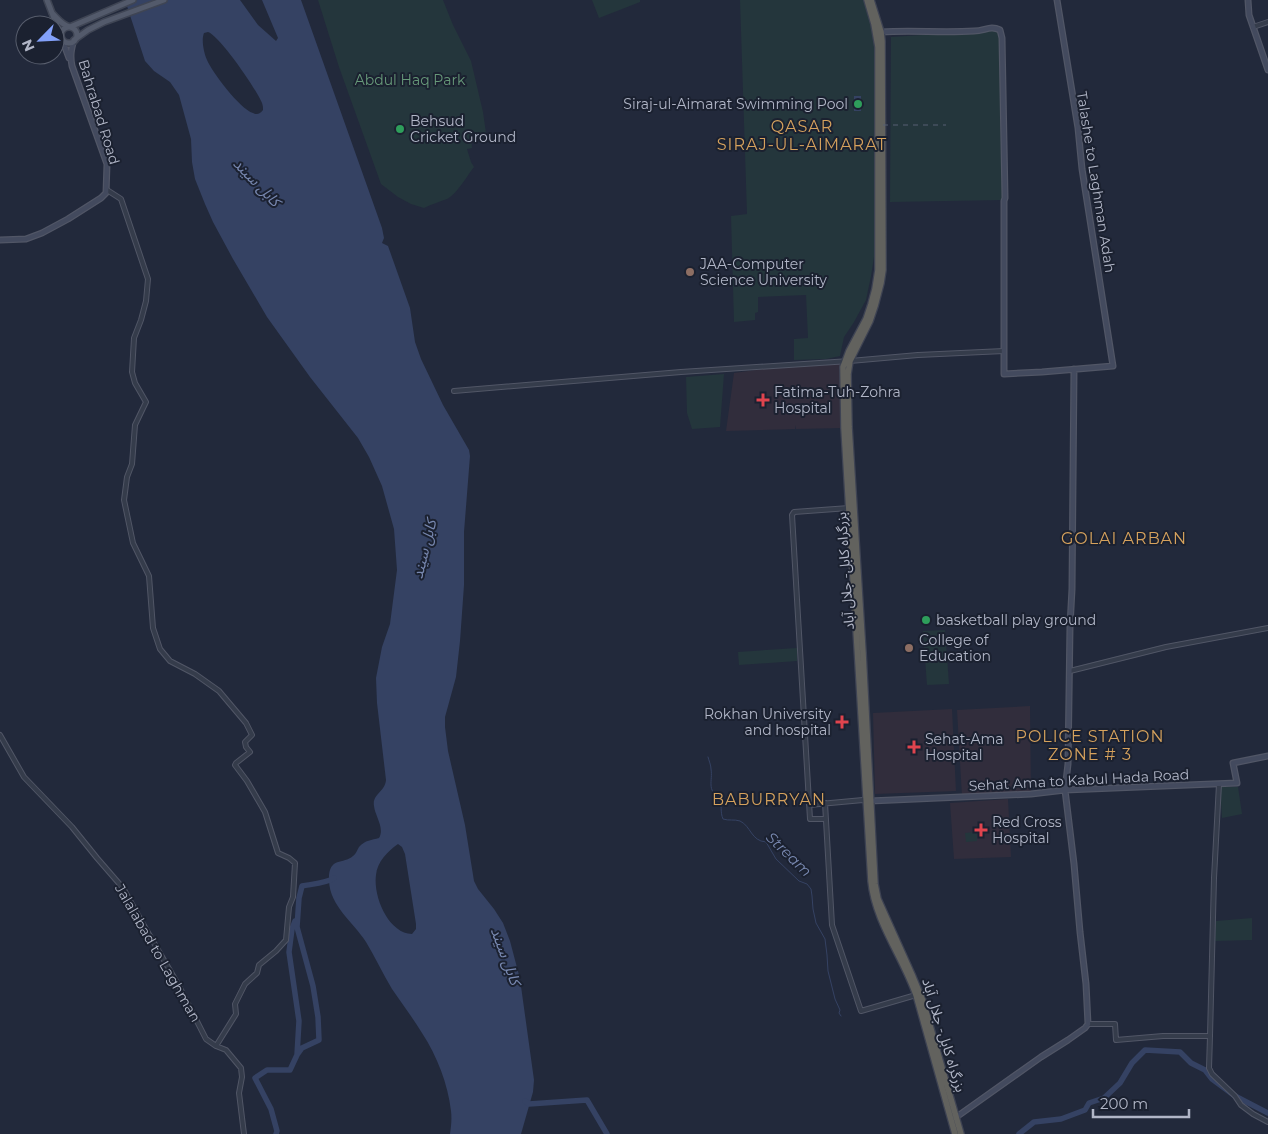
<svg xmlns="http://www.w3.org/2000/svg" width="1268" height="1134" viewBox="0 0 1268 1134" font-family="Montserrat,'Noto Sans Arabic',sans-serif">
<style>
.medical{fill:#312d3c}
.green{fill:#24363c}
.water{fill:#354263;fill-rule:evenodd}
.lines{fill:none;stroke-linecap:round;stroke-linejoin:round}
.stream{stroke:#354263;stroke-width:1}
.river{stroke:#354263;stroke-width:5.5}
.tertiary-casing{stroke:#515666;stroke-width:6}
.secondary-casing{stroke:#515666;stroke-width:7}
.primary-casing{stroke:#3f4554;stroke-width:8}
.trunk-casing{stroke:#3e4353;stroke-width:8}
.tertiary{stroke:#353c4b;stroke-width:4}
.secondary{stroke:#434a5e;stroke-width:4.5}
.primary{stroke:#535a6b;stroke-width:5}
.trunk{stroke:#62625e;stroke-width:5.5}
.rail{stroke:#575f72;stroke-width:1;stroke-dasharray:5 5;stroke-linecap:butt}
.leisure-dot{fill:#2e9e5b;stroke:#1b2130;stroke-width:2}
.education-dot{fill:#8d6e63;stroke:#1b2130;stroke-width:2}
.health-dot{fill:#e0444e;stroke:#1b2130;stroke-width:2}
.labels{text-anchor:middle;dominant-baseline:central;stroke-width:4;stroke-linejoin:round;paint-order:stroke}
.park-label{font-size:14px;fill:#679979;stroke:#1b2130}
.poi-label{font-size:14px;fill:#b1b6c7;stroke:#1b2130;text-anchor:start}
.street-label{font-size:14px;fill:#b1b6c7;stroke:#1b2130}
.water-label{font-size:15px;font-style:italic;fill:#7888b0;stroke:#1b2130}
.quarter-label{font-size:16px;letter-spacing:1px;fill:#d6a25d;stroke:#1b2130}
</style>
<rect width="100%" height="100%" fill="#22293b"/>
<!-- medical -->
<path class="medical" d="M842 363 843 428 796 429V425L795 429 726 431 734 373 769 368Z
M1030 706 1031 794 962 796 957 710Z
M952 709 956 791 875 794 873 713Z
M1008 799 1011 857 954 859 950 803Z"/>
<!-- green -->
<path class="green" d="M318 0H443L453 25 471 61 483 112 486 133 471 135 472 148 467 149 471 162 474 167C467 176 457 194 447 199 439 202 432 204 424 208L411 204 398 197 381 184 339 67Z
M592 0H640V2L599 18Z
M740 0H866L877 50 874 257 871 276 866 300 854 322 844 337 840 356 826 359 794 360V339L808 338 806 295 758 297V312L755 313V320L734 322 731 216 747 214Z
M999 30 1003 200 890 202 891 37Z
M724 374 720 427 692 429 687 413 686 377Z
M945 630 949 684 927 685 923 631Z
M797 648V661L739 665 738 652Z
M1220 787H1238L1242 814 1222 818Z
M975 832 977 834V841L966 842 965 833Z
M1252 918V940L1215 941 1216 921Z"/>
<!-- water -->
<path class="water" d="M125 0H240L258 25 276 41 278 38 262 0H301L382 228 384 238 382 243 388 246 410 308 415 342 421 359 443 405 469 450 470 456 464 532V585L460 641 456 677 445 717V727L448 751 465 825 474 881 478 889 494 909 503 923 510 941 520 979 534 1080 533 1092 521 1134H450C451 1127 452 1119 451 1111 448 1084 437 1056 422 1033 413 1018 402 1004 392 989 383 974 375 957 366 942 353 922 330 906 329 881 328 856 343 865 353 856 356 854 357 850 359 847 365 840 372 840 379 838 385 828 375 816 374 806 372 794 385 792 386 780L377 703 376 678 382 647 390 624 397 570 394 529 382 486 369 457 358 438 310 377 267 317 233 259 213 222 205 204 195 179 192 162 191 139 179 95 170 82 154 71 145 61ZM208 32C219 35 257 90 262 103 263 106 263 107 263 110 260 114 257 115 253 113 240 109 212 72 207 60 204 53 201 40 204 33ZM398 844 402 847 405 854 416 924V929L412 934C388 933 373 896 376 875 377 862 388 851 398 844Z
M854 96H861V111H854Z"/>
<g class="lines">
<!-- stream -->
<path class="stream" d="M708 757C709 761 711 765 711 769 713 781 706 790 720 798 722 805 720 812 723 819 729 821 734 819 740 821 751 826 751 841 766 842L776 859 799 881 807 884 811 889 812 896 813 909 816 923 825 939 827 955 828 971 835 999 840 1010 839 1013 841 1016"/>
<!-- river -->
<path class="river" d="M295 921 292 929 289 952 299 1021 297 1055
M525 1101 529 1104 587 1100 607 1134
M276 1134 277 1131 271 1109 255 1078 267 1070H290L297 1055 302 1048 319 1040 318 1017 313 986 297 927 299 898 302 886C312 884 327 883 334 878
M1019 1134 1034 1122 1061 1119 1085 1110 1089 1103 1104 1098 1120 1083 1132 1063 1145 1050 1180 1052 1191 1063 1205 1070 1212 1079 1235 1096 1268 1113"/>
<!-- tertiary casing -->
<g class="tertiary-casing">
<path id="tertiary" d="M1253 27 1268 22
M107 190 121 199 148 279 146 301 141 320 134 338 132 372 135 383 146 402 135 425 132 464 127 477 124 500 133 543 149 576 153 628 160 649 170 661 195 674 219 691 246 723 252 735 245 742 246 747 250 752 236 763 235 765 247 781 265 812 278 853 289 858 295 863 293 897 289 907 286 940 276 951 259 965 257 973 245 984 235 1004 236 1014 216 1046
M454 391 681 372 850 361 918 355 1004 351
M1070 671 1166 647 1268 628
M0 735 24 777 72 827 97 858 123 888 143 924 179 986 206 1039 216 1046 226 1050 241 1068 242 1077 239 1093 244 1134
M825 803 832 925 861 1011 916 995
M809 805 863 800 866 801
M826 819H810L792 515 794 512 849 508
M1088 1024H1115L1116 1040 1163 1036H1210L1209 1068 1212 1074 1235 1096 1241 1105 1253 1114 1268 1122
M1210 1036 1214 878 1219 784"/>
</g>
<!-- secondary casing -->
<g class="secondary-casing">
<path id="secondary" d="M1248 0 1249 15 1268 70
M881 32C912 30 943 33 974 31 985 31 990 25 1000 30L1002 38 1005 198 1004 201V374L1042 372 1113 366 1082 169 1078 128 1057 0
M62 39 69 58
M0 240 26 239 42 233 68 219 101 198 106 193 107 164 72 66C70 56 71 50 74 40
M870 801 1031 794 1065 790 1237 783 1233 763 1268 756
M955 1118 1041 1057 1068 1040 1085 1028 1088 1024 1086 984 1080 932 1074 864 1065 790 1068 764 1070 626 1072 589 1074 369"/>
</g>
<!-- primary casing -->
<g class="primary-casing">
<path id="primary" d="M47 0 61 36
M52 13C58 19 62 25 70 27L133 0
M61 35a8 8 0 1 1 16 0a8 8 0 1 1-16 0Z
M74 40 88 30 104 22 164 0"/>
</g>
<!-- trunk casing -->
<g class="trunk-casing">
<path id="trunk" d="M867 0 874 24 878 47V270L875 289 871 304 866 319 849 351 843 367 844 428 871 881C875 922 903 957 916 995L955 1134
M871 0 881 32 882 41 883 270 881 283 875 306 870 321 850 361 848 374 849 427 863 653 875 884 878 899 913 977 923 1001 961 1134"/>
</g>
<!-- tertiary -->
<use href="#tertiary" class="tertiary"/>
<!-- secondary -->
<use href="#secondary" class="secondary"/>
<!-- primary -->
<use href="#primary" class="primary"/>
<!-- trunk -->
<use href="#trunk" class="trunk"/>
<!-- rail -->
<path class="rail" d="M883 125H946"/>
</g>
<!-- markers -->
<g class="leisure-dot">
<circle cx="858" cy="104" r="5"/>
<circle cx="400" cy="129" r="5"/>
<circle cx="926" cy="620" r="5"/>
</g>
<g class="education-dot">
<circle cx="690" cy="272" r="5"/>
<circle cx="909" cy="648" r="5"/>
</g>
<g class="health-dot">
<path d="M760.5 392.5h5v5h5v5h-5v5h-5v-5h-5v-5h5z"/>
<path d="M839.5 714.5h5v5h5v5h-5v5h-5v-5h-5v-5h5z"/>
<path d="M911.5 739.5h5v5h5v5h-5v5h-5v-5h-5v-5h5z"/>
<path d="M978.5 822.5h5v5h5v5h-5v5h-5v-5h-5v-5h5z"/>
</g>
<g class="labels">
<!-- park labels -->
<g class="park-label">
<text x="410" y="80">Abdul Haq Park</text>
</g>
<!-- poi labels -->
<g class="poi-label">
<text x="848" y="104" text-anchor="end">Siraj-ul-Aimarat Swimming Pool</text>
<text x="410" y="121">Behsud<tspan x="410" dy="16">Cricket Ground</tspan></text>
<text x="700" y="264">JAA-Computer<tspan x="700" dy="16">Science University</tspan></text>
<text x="774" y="392">Fatima-Tuh-Zohra<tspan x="774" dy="16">Hospital</tspan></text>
<text x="936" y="620">basketball play ground</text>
<text x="919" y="640">College of<tspan x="919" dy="16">Education</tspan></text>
<text x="831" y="714" text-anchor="end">Rokhan University<tspan x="831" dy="16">and hospital</tspan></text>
<text x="925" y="739">Sehat-Ama<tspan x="925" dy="16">Hospital</tspan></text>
<text x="992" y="822">Red Cross<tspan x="992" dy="16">Hospital</tspan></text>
</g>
<!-- street labels -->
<g class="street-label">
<text transform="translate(99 112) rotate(73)">Bahrabad Road</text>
<text transform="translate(1096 182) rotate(81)">Talashe to Laghman Adah</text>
<text transform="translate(845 571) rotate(-94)">بزرگراه کابل- جلال آباد</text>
<text transform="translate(1079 780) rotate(-3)">Sehat Ama to Kabul Hada Road</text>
<text transform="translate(158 953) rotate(60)">Jalalabad to Laghman</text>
<text transform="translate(944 1035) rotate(73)">بزرگراه کابل- جلال آباد</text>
</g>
<!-- water labels -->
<g class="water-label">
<text transform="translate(257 182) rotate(46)">کابل سيند</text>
<text transform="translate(424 549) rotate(-76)">کابل سيند</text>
<text transform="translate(789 854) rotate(44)">Stream</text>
<text transform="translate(506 956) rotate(70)">کابل سيند</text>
</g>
<!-- quarter labels -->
<g class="quarter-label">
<text x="802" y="126">QASAR<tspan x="802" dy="18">SIRAJ-UL-AIMARAT</tspan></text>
<text x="1124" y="538">GOLAI ARBAN</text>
<text x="1090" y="736">POLICE STATION<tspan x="1090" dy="18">ZONE # 3</tspan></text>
<text x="769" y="799">BABURRYAN</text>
</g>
</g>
<!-- north arrow -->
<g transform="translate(40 40) rotate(246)"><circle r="24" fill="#1b2130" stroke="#575d6c"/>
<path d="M0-4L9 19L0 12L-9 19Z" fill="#83a1fa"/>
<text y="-8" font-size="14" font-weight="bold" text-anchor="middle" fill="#b1b6c7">N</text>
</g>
<!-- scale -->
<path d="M1093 1109v8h96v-8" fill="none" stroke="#b1b6c7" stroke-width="2.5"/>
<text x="1100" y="1109" font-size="15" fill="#b1b6c7" stroke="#1b2130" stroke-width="4" paint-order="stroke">200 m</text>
</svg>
